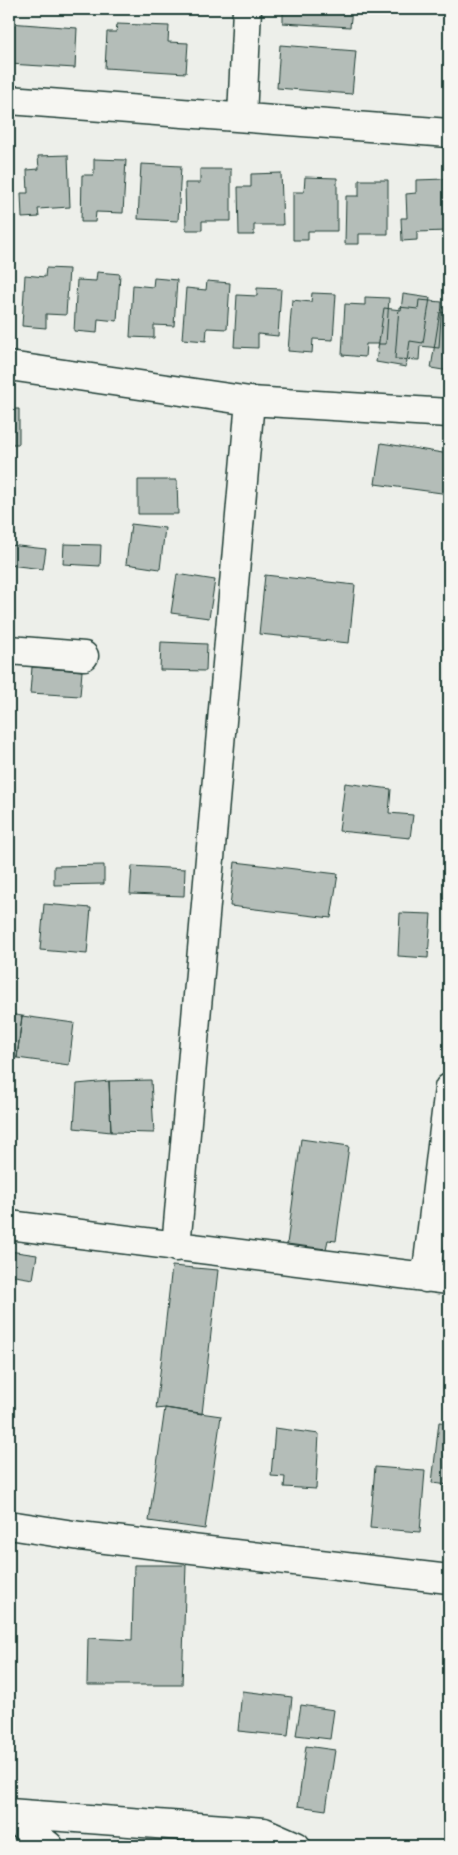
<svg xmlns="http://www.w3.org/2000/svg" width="458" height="1855" viewBox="0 0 458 1855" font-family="Mali,sans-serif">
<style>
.building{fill:#b4bdb8;stroke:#1f3d34}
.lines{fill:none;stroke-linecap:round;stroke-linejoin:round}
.minor-casing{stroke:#1f3d34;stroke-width:31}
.minor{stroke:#f6f6f2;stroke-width:28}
</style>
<rect width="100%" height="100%" fill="#edefea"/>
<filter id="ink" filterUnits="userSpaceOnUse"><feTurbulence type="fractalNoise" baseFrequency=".02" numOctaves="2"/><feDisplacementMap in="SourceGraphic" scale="10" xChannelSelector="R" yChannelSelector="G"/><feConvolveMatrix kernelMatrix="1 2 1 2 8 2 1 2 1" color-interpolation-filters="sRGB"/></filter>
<g filter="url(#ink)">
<!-- building -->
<path class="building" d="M283 9H352L350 27 283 23Z
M9 23 77 28 75 68 9 64Z
M117 24 169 26 168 42 188 43 186 73 105 68 107 32H116Z
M280 45 356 51 352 94 277 88Z
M9 151H11L12 203H9Z
M68 155 70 207 38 209 39 217 22 218 21 193H28L27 170 39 169 38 156Z
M94 159 126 160 123 213 96 212 95 222H81L82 175H94Z
M141 164 181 166 178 221 138 219Z
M200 169H231V221H202V230H186L185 183H200Z
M281 173 283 225H254V235H239L238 187H251V174Z
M305 177 337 178V231H308V240H293V192H304Z
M445 179 447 231 417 232V240L402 241 401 218H407L406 194 416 193V180Z
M359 180H388V234H359V244H345L346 196H359Z
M46 268 69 269 66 315 46 314V328L22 326 25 275 45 277Z
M97 272 120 274 117 321 98 319 97 333 74 331 77 280 96 281Z
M154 278 177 280 174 326 154 325V338L130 337 133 285 153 287Z
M207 281 230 283 227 329 207 328 206 341 182 339 186 288 206 290Z
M257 288 281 289 278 336 258 334V348L234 347 237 295 257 296Z
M312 293 336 294 333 340 313 339 312 353 288 351 292 300 311 302Z
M403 294 430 298 423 343 410 341 406 367 376 362 384 308 401 310Z
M365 297 389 298 386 344H366L365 357 342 355 345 304 365 305Z
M419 300 442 302 439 348 420 346 419 360 395 359 399 307 418 309Z
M440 312 449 313V371L431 368Z
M9 409H19V444H9Z
M381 443 449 454V494L375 484Z
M138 480H177L178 514H138Z
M131 524 165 528 160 569 126 564Z
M64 544 101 545 100 566 63 564Z
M9 545 46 549 43 569 9 565Z
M177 574 215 580 209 618 171 613Z
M265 575 355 585 349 643 259 634Z
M161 642 207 644 206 671 160 670Z
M32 667 82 671 80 696 30 693Z
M345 783 391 789 389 813 413 815 410 838 339 831Z
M235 862 338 874 331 918 230 906Z
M104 865V884L54 885V866Z
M132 866 185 869 184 896 130 894Z
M44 904 91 908 87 954 40 950Z
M400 913 431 914 428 958 398 956Z
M9 1014 22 1016 17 1058 9 1057Z
M22 1016 74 1023 69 1065 17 1058Z
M151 1080 154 1133 111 1132 109 1081Z
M109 1081 111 1132 74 1128 77 1084Z
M301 1139 349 1146 336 1241 328 1240 326 1249 287 1244Z
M9 1251 37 1255 33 1279 9 1275Z
M172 1266 218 1270 202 1414 165 1408 156 1409Z
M165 1408 221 1416 205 1529 149 1521Z
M439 1422 449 1423V1485L432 1483Z
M275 1428 319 1434 316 1489 284 1487 285 1477 271 1476Z
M375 1467 425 1471 420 1532 370 1528Z
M134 1565H186L182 1685H87L88 1638 132 1640Z
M242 1691 292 1697 288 1736 238 1731Z
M301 1705 334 1710 330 1739 296 1735Z
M306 1746 335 1750 326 1810 298 1806Z"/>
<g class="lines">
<!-- minor casing -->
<g class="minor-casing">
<path id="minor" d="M9 100 449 133
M242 117 247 9
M9 366 250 401 449 413
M9 650 84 656
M9 1225 449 1280
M176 1247 250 401
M426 1278 449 1088
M9 1525 80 1536 449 1579
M9 1813 264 1832 296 1846
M9 1815 49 1846"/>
</g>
<!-- minor -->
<use href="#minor" class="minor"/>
</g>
</g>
<!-- margin -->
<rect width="458" height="1855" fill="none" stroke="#f6f6f2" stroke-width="30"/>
<rect x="15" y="15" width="428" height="1825" fill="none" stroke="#1f3d34" stroke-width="2" filter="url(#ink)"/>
</svg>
